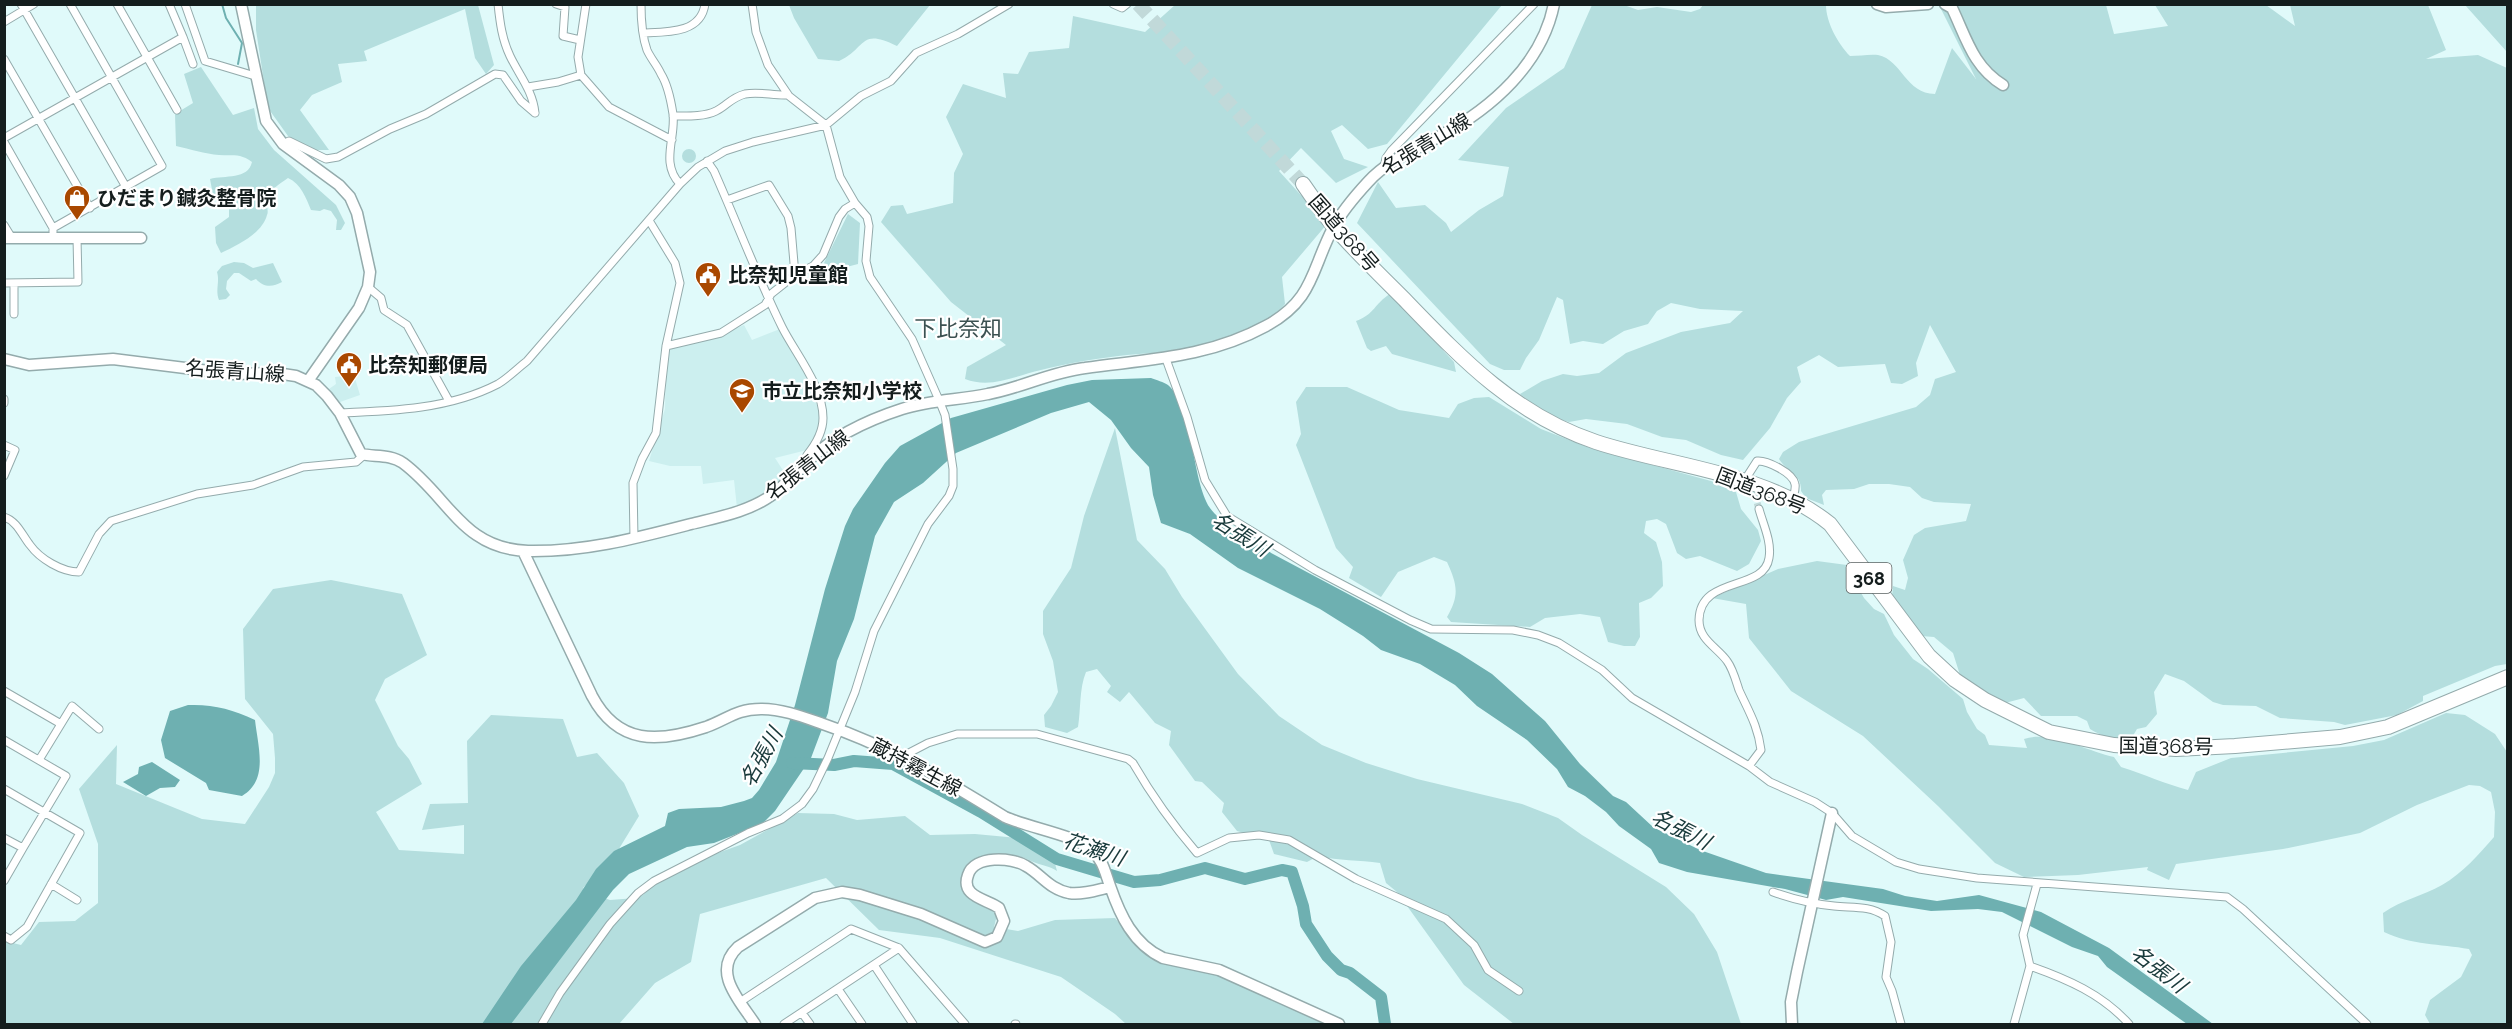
<svg xmlns="http://www.w3.org/2000/svg" width="2512" height="1029" viewBox="0 0 2512 1029" font-family="Raleway,'Noto Sans JP',sans-serif">
<style>
.built{fill:#ccefef}
.green{fill:#b4dede}
.water{fill:#6eb0b1}
.lines{fill:none;stroke-linecap:round;stroke-linejoin:round}
.stream{stroke:#6eb0b1;stroke-width:2}
.river{stroke:#6eb0b1;stroke-width:12}
.street-tunnel{stroke:#c1d9d9;stroke-width:7;stroke-dasharray:7 3.5;stroke-linecap:butt}
.highway-tunnel{stroke:#c1d9d9;stroke-width:14;stroke-dasharray:14 7;stroke-linecap:butt}
.street-casing{stroke:#94abac;stroke-width:9}
.secondary-casing{stroke:#94abac;stroke-width:13}
.highway-casing{stroke:#94abac;stroke-width:16}
.street{stroke:#fff;stroke-width:7}
.secondary{stroke:#fff;stroke-width:10}
.highway{stroke:#fff;stroke-width:14}
.labels{text-anchor:middle;dominant-baseline:central;stroke-width:4.5;stroke-linejoin:round;paint-order:stroke}
.shield{fill:#fff;stroke:#5a6161;stroke-width:1.5}
.shield-label{font-size:18px;font-weight:bold;fill:#141d1d}
.street-label{font-size:20px;fill:#141d1d;stroke:#fff}
.poi-label{font-size:20px;font-weight:bold;fill:#141d1d;stroke:#fff;text-anchor:start}
.water-label{font-size:21px;font-style:italic;fill:#193a3b;stroke:#fff}
.quarter-label{font-size:22px;fill:#3c5252;stroke:#fff}
</style>
<rect width="100%" height="100%" fill="#e0fafa"/>
<!-- built -->
<path class="built" d="M744 325 752 340 780 329 802 364 813 391 821 420 814 440 807 450 775 458 788 478 769 493 737 508 734 480 703 484 701 466H670L649 461 665 409 666 360 670 348 715 337Z
M354 375 360 395 340 402 329 389 336 384 335 377Z"/>
<!-- green -->
<path class="green" d="M256 5H478L494 65 486 74 475 58 465 9 364 51 367 61 338 64 342 82 312 95 300 110 329 150H316L288 136 268 108 256 30Z
M789 5V4L930 5 897 46C859 27 867 48 839 61L818 59 794 18Z
M1175 5H1502L1387 144 1368 149 1342 125 1331 131 1344 159 1368 167 1336 183 1301 148 1279 171 1327 224 1282 277 1285 304C1271 321 1244 334 1223 342 1192 352 1159 352 1127 355 1099 358 1068 363 1041 370 1015 376 991 389 965 379L967 367 1006 345 951 302 881 222 891 206 903 205 907 214 953 203 954 173 963 154 946 117 963 84 1006 98 1003 73 1018 74 1029 52 1069 48 1073 16 1145 32Z
M1592 5H1624L1638 10 1657 7 1691 12 1700 9 1703 5H1826C1826 22 1838 44 1850 56 1859 56 1870 54 1878 55 1902 60 1906 94 1935 94L1952 48 1976 79 1939 5H2106L2114 34 2168 26 2155 5H2266L2295 26 2290 5H2428L2446 50 2426 59 2478 55 2507 68V664L2495 666 2423 696V701L2397 715 2345 725 2334 722 2280 718 2256 706 2223 705 2213 702 2184 681 2165 674 2154 692 2157 714 2146 727 2137 729 2131 739C2115 740 2103 737 2090 729L2087 721 2077 716H2041L2024 698 2005 703 1987 697 1960 675 1953 653 1934 637 1921 636 1892 597 1893 586 1905 590 1908 578 1903 560 1914 535 1925 528 1966 521 1971 504 1934 502 1922 498 1910 487 1889 484H1869L1854 489 1826 490 1822 495 1824 505 1806 498 1801 491C1802 474 1787 472 1779 459L1783 452 1799 442 1916 407 1930 395 1935 379 1956 372 1930 325 1916 363 1918 376 1902 384 1891 383 1885 364 1838 367 1819 355 1797 367 1801 382 1787 398 1770 428 1743 460 1721 455 1686 440 1662 437 1627 424 1586 419 1569 422 1556 418 1543 412 1520 394 1542 381 1563 374 1577 376 1599 373 1626 353 1681 332 1730 323 1743 311 1700 309 1671 303 1657 311 1648 324 1624 331 1603 344 1583 341 1570 344 1563 300 1557 297 1539 340 1526 358 1520 370H1504L1490 364 1357 223 1378 182 1396 208 1425 205 1446 223 1451 232 1479 210 1503 196 1509 167 1458 160 1506 108 1564 68Z
M2465 5H2507V52Z
M201 67 233 115 254 108 258 129 274 150 336 205 345 223 341 230H336L337 220 331 211 324 209 320 211 311 210C306 198 301 184 288 178 280 184 268 190 267 201 266 206 269 211 267 215 262 234 237 245 221 253L216 243 215 227 229 217V207L222 196 213 195 210 179C225 175 248 180 252 162 240 153 233 156 219 155 205 154 190 149 176 146L175 114 193 103 184 74Z
M682 156a7 7 0 1 1 14 0a7 7 0 1 1-14 0Z
M848 214 860 223 858 264 831 271 824 263Z
M234 262 244 263 253 268 273 263 282 282C273 287 264 288 256 279L251 281 239 273H234L227 281 226 289 230 295 226 299 219 300C215 290 220 282 217 272L222 266Z
M1390 294 1454 362 1456 372 1392 354 1386 346 1371 351 1367 348 1356 321C1375 314 1374 304 1390 294Z
M1306 387H1347L1399 410 1449 418 1458 404 1474 398 1489 397 1541 429 1590 448 1711 481 1736 492 1741 509 1758 530 1761 541 1749 564 1737 571 1700 556 1686 559 1677 553 1666 524 1657 519 1646 521 1644 533 1656 542 1662 562 1663 586 1651 598 1639 603 1640 637 1635 646H1624L1608 642 1600 617 1580 614 1545 618 1530 627 1451 622 1447 617C1460 595 1457 584 1447 562L1434 557 1398 572 1381 597 1349 578 1353 567 1336 548 1296 445 1301 434 1296 402Z
M1115 428 1137 540 1165 569 1182 597 1238 674 1279 716 1322 745 1366 763 1417 779 1522 804 1558 818 1582 835 1666 887 1694 914 1717 952 1741 1024H1514L1464 985 1397 892 1386 883 1380 863C1359 860 1339 861 1318 856L1307 862 1274 854 1269 840 1237 831 1222 812 1224 803 1202 782 1195 781 1169 745 1171 731 1155 723 1129 692 1120 702 1107 692 1111 686 1097 669 1086 672C1079 689 1081 709 1078 727L1067 733 1045 727 1044 715 1051 706 1058 692 1053 661 1043 634V611L1071 568 1084 516Z
M1817 561 1847 565 1855 574 1856 584 1864 598 1874 609 1884 614 1894 635 1913 659 1928 669 1963 699 1967 712 1977 729 1985 735 1989 745 2027 748 2024 739C2051 730 2086 751 2114 757L2121 767C2144 774 2165 784 2188 790L2196 772 2231 758 2353 746 2384 740 2446 713 2465 715 2495 734 2507 752V1024H2430L2425 1015 2430 1000 2461 977 2472 955 2469 949C2440 944 2411 945 2384 932L2383 913C2403 899 2423 896 2442 885 2463 873 2479 854 2494 837L2495 812 2491 792 2480 786 2469 785 2417 805 2360 833 2283 849 2176 864 2169 880 2147 870 2148 867 2078 875 2024 877 1995 863 1938 806 1863 736 1791 691 1749 638 1746 604 1712 598 1778 569Z
M331 580 402 594 427 655 385 679 375 700 398 746 409 759 422 784 376 812 399 850 464 854V825L422 830 430 804 468 803 467 741 491 715 563 719 577 757 597 753 624 783 639 816 614 857 583 888 589 893 610 900 636 898 643 895 667 871 740 845 798 813 834 814 857 820 905 816 930 835 975 834 1018 838 1054 860 1057 871C1049 866 1044 866 1036 863 1030 861 1024 857 1018 856 1000 852 972 854 964 873 961 880 962 888 966 895 974 905 989 906 997 915L994 927 1018 931 1055 920 1115 918 1141 949 1163 961 1218 972 1330 1024H1126L1115 1014 1061 977 940 938 879 930 826 878 700 914 691 962 655 983 619 1024H5V941L21 945 39 922 75 921 98 903V844L79 789 117 745 116 784 202 819 245 824 269 787 275 773V758L273 734 245 699 243 629 273 589Z"/>
<!-- water -->
<path class="water" d="M1151 378C1156 380 1164 382 1168 385 1194 407 1191 479 1210 508 1220 523 1257 544 1273 554L1459 653 1492 674 1545 721 1580 764 1613 796 1626 802 1653 827 1700 850 1766 873 1883 889 1905 896 1937 901 1979 895 2041 912 2109 948 2213 1024H2187L2107 967 2098 956 2072 947 2002 912 1978 909 1931 911 1843 897 1826 900 1785 889 1687 872 1659 863 1651 849 1619 826 1606 812 1585 796 1568 787 1557 769 1527 740 1477 706 1455 685 1420 664 1381 650 1363 636 1320 609 1238 568 1190 534 1161 523 1153 495 1149 467 1131 448 1111 420 1089 402 1051 413 956 453 923 483 894 502 875 536 854 619 837 661 828 713 811 758 775 811 762 824 714 843 687 847 629 874 613 890 511 1024H482L521 966 576 900 596 869 614 851 665 826 668 813 679 809 721 807 744 801 752 798 759 790 776 762 795 705 825 589 845 526 853 509 885 463 900 446 951 418 1067 385 1092 380Z
M188 705C213 704 232 709 255 720 258 747 269 780 242 796L209 790 206 783 165 758 161 740 170 711Z
M152 762 180 780 175 787 160 788 146 796 123 782 138 774 139 767Z"/>
<g class="lines">
<!-- stream -->
<path class="stream" d="M222 4 226 18 242 43 238 64"/>
<!-- river -->
<path class="river" d="M792 763 834 765 854 761 893 764 981 812 1057 859 1134 882 1160 880 1205 868 1245 879 1282 870 1292 872 1303 906 1306 924 1327 956 1341 970 1350 973 1381 997 1385 1024"/>
<!-- street-tunnel -->
<path class="street-tunnel" d="M1751 483 1759 509"/>
<!-- highway-tunnel -->
<path class="highway-tunnel" d="M1138 4 1303 184"/>
<!-- street casing -->
<g class="street-casing">
<path id="street" d="M21 4 126 187
M117 4 177 110
M185 4 205 61 255 76
M498 4C500 23 502 39 510 56 519 75 533 91 535 113
M556 4 565 7 563 36 580 40
M586 4 578 57 581 75 609 107 672 140
M641 4C641 20 642 36 647 50 651 59 657 65 661 74 668 85 671 101 673 114 676 138 660 163 680 184
M1113 4 1122 8 1127 4
M4 22 34 4
M643 33C666 32 701 34 705 4
M183 37 193 64
M4 59 90 208
M528 87 558 82 581 75
M673 116C686 116 704 117 716 111 727 106 730 98 745 94 760 91 773 96 788 95
M4 138 183 37 169 4
M4 142 53 228V232
M283 144 289 141 326 159 338 157 390 129 426 114 495 74 503 75 521 101 535 113
M707 161 714 171C737 223 757 276 782 327 795 353 823 386 823 418 823 432 816 444 807 455L810 459
M1384 168 1386 158 1391 151 1534 4
M727 200 769 185 788 216 791 228 795 275
M4 225 12 238
M53 228 162 166 70 4
M4 283 78 282 77 238
M14 283V314
M368 287 381 298 384 310 407 325 449 401
M666 346 721 333 765 305 771 294 795 275 813 266 823 255 839 217 845 209 855 203
M1166 359 1187 417 1205 480 1227 516 1315 570 1410 620 1431 629 1513 630 1538 635 1559 643 1602 670 1632 698 1749 766 1770 782 1815 802 1832 813 1852 836 1896 862 1919 869 1977 878 2227 897 2243 909 2367 1024
M4 399V403
M340 413C393 411 450 409 498 384 508 378 518 368 527 361L680 184 698 167 725 151 753 142 826 125 861 96 891 81 916 53 958 34 1009 4
M4 445 15 450 4 476
M1748 475 1757 461C1767 460 1793 473 1795 484 1796 488 1794 494 1793 499
M4 517C17 521 22 535 30 545 40 559 62 572 79 572L99 534 111 521 197 494 253 485 303 467 356 462 364 455
M634 538 633 483 642 459 656 433 666 346 680 283 675 263 650 222
M4 691 61 724
M4 740 66 776 23 848 4 838
M903 756 928 743 957 734H1037L1128 759 1133 763C1152 796 1172 824 1197 853L1229 838 1259 835 1289 840 1356 879 1446 919 1474 945 1488 970 1519 991
M39 760 72 706 99 729
M1749 766 1761 750C1758 726 1749 712 1739 690 1736 681 1733 669 1727 661 1717 647 1699 640 1699 620 1700 575 1764 592 1769 558 1772 542 1763 524 1759 509
M4 789 80 833 27 927 11 940 4 936
M4 881 23 848
M51 884 77 900
M1773 892C1793 899 1813 904 1834 906 1852 908 1869 905 1885 916L1891 942 1886 977 1892 991 1901 1024
M899 948 965 1024
M874 965 913 1024
M2030 966C2067 979 2102 994 2129 1024
M838 989 862 1024
M740 1002 851 929 899 948 784 1024
M802 1013 810 1024
M542 1024 560 993 610 924 638 893 654 881 748 833 782 819 802 804 813 789 828 758 855 692 874 631 928 524 949 496 953 486V469L945 415 939 400 912 339 870 277 866 261 869 226 867 217 855 203 840 177 826 125 789 96 768 65 756 32 752 4
M1015 1024H1016
M2014 1024 2030 966 2023 935 2037 884"/>
</g>
<!-- secondary casing -->
<g class="secondary-casing">
<path id="secondary" d="M241 4 266 121 283 144 339 185 350 197 357 213 370 272 368 287 359 308 308 381
M1877 4 1886 7 1928 4
M1945 4 1952 8C1966 37 1973 67 2003 85
M4 238H141
M4 359 29 365 113 359 233 374 276 373 296 376 316 385 327 396 340 413 361 454C375 457 390 454 403 463 449 497 462 549 528 551 585 552 637 538 691 524 719 517 748 512 772 495 785 485 797 472 809 460 835 435 868 420 902 409 930 400 959 400 988 394 1021 388 1051 372 1085 368 1149 359 1207 358 1266 326 1314 300 1311 270 1333 228 1341 213 1356 195 1368 182 1388 160 1415 150 1440 136 1492 108 1542 64 1554 4
M523 551 592 696C618 745 658 743 706 727 728 719 736 709 761 709 783 709 803 717 823 724 891 747 945 780 1005 817 1027 827 1077 836 1091 849 1103 860 1105 872 1110 886 1120 915 1133 944 1163 958L1219 970 1339 1024
M755 1024C740 1001 711 972 738 947L815 898 842 892 860 895 921 914 985 942 997 937 1004 921 999 908C987 899 960 897 968 875 974 855 1012 857 1026 866 1042 875 1049 889 1069 893 1082 895 1097 890 1110 887
M1792 1024 1791 1002 1797 972 1832 813"/>
</g>
<!-- highway casing -->
<g class="highway-casing">
<path id="highway" d="M1303 184C1313 198 1323 214 1335 228 1357 253 1381 276 1404 299 1462 359 1515 415 1596 442 1672 467 1766 472 1830 524L1929 656 1955 680 1985 700 2049 732 2114 745 2176 749 2235 746 2340 737 2388 727 2508 677"/>
</g>
<!-- street -->
<use href="#street" class="street"/>
<!-- secondary -->
<use href="#secondary" class="secondary"/>
<!-- highway -->
<use href="#highway" class="highway"/>
</g>
<!-- icons -->
<defs>
<g id="shop-pin" transform="scale(1.35)"><path d="M0 17L-7.5 6A9.5 9.5 0 1 1 7.5 6Z" fill="#a94800" stroke="#fff"/><path d="M-5-2.5h2.3a2.7 3.5 0 0 1 5.4 0H5L5.5 6h-11ZM-1.5-2.5h3a1.5 2.3 0 0 0-3 0Z" fill="#fff"/></g>
<g id="civic-pin" transform="scale(1.35)"><path d="M0 17L-7.5 6A9.5 9.5 0 1 1 7.5 6Z" fill="#a94800" stroke="#fff"/><path d="M-.6-6.5H3V-4.5H.6V-3L4-1V1h2V6H-6V1h2V-1L-.6-3ZM-1.2 2.5V6h2.4V2.5Z" fill="#fff"/></g>
<g id="school-pin" transform="scale(1.35)"><path d="M0 17L-7.5 6A9.5 9.5 0 1 1 7.5 6Z" fill="#a94800" stroke="#fff"/><path d="M0-5L7-2L0 1L-7-2ZM-4 1L0 2.5L4 1V4Q0 6-4 4Z" fill="#fff"/></g>
</defs>
<g fill-rule="evenodd">
<use href="#shop-pin" x="77" y="198"/>
<use href="#civic-pin" x="708" y="275"/>
<use href="#civic-pin" x="349" y="365"/>
<use href="#school-pin" x="742" y="391"/>
</g>
<g class="labels">
<!-- shield labels -->
<rect class="shield" x="1846.5" y="563" width="45" height="30" rx="4.5"/>
<g class="shield-label">
<text x="1869" y="578">368</text>
</g>
<!-- street labels -->
<g class="street-label">
<text transform="translate(1426 144) rotate(-31)">名張青山線</text>
<text transform="translate(1344 233) rotate(49)">国道368号</text>
<text transform="translate(235 371) rotate(4)">名張青山線</text>
<text transform="translate(807 465) rotate(-38)">名張青山線</text>
<text transform="translate(1761 491) rotate(21)">国道368号</text>
<text transform="translate(2166 746) rotate(1)">国道368号</text>
<text transform="translate(916 767) rotate(28)">蔵持霧生線</text>
</g>
<!-- poi labels -->
<g class="poi-label">
<text x="97" y="198">ひだまり鍼灸整骨院</text>
<text x="728" y="275">比奈知児童館</text>
<text x="368" y="365">比奈知郵便局</text>
<text x="762" y="391">市立比奈知小学校</text>
</g>
<!-- water labels -->
<g class="water-label">
<text transform="translate(1241 534) rotate(32)">名張川</text>
<text transform="translate(761 757) rotate(-61)">名張川</text>
<text transform="translate(1681 829) rotate(27)">名張川</text>
<text transform="translate(1094 849) rotate(18)">花瀬川</text>
<text transform="translate(2159 969) rotate(38)">名張川</text>
</g>
<!-- quarter labels -->
<g class="quarter-label">
<text x="958" y="328">下比奈知</text>
</g>
</g>
<!-- border -->
<rect width="2512" height="1029" fill="none" stroke="#141d1d" stroke-width="12"/>
</svg>
